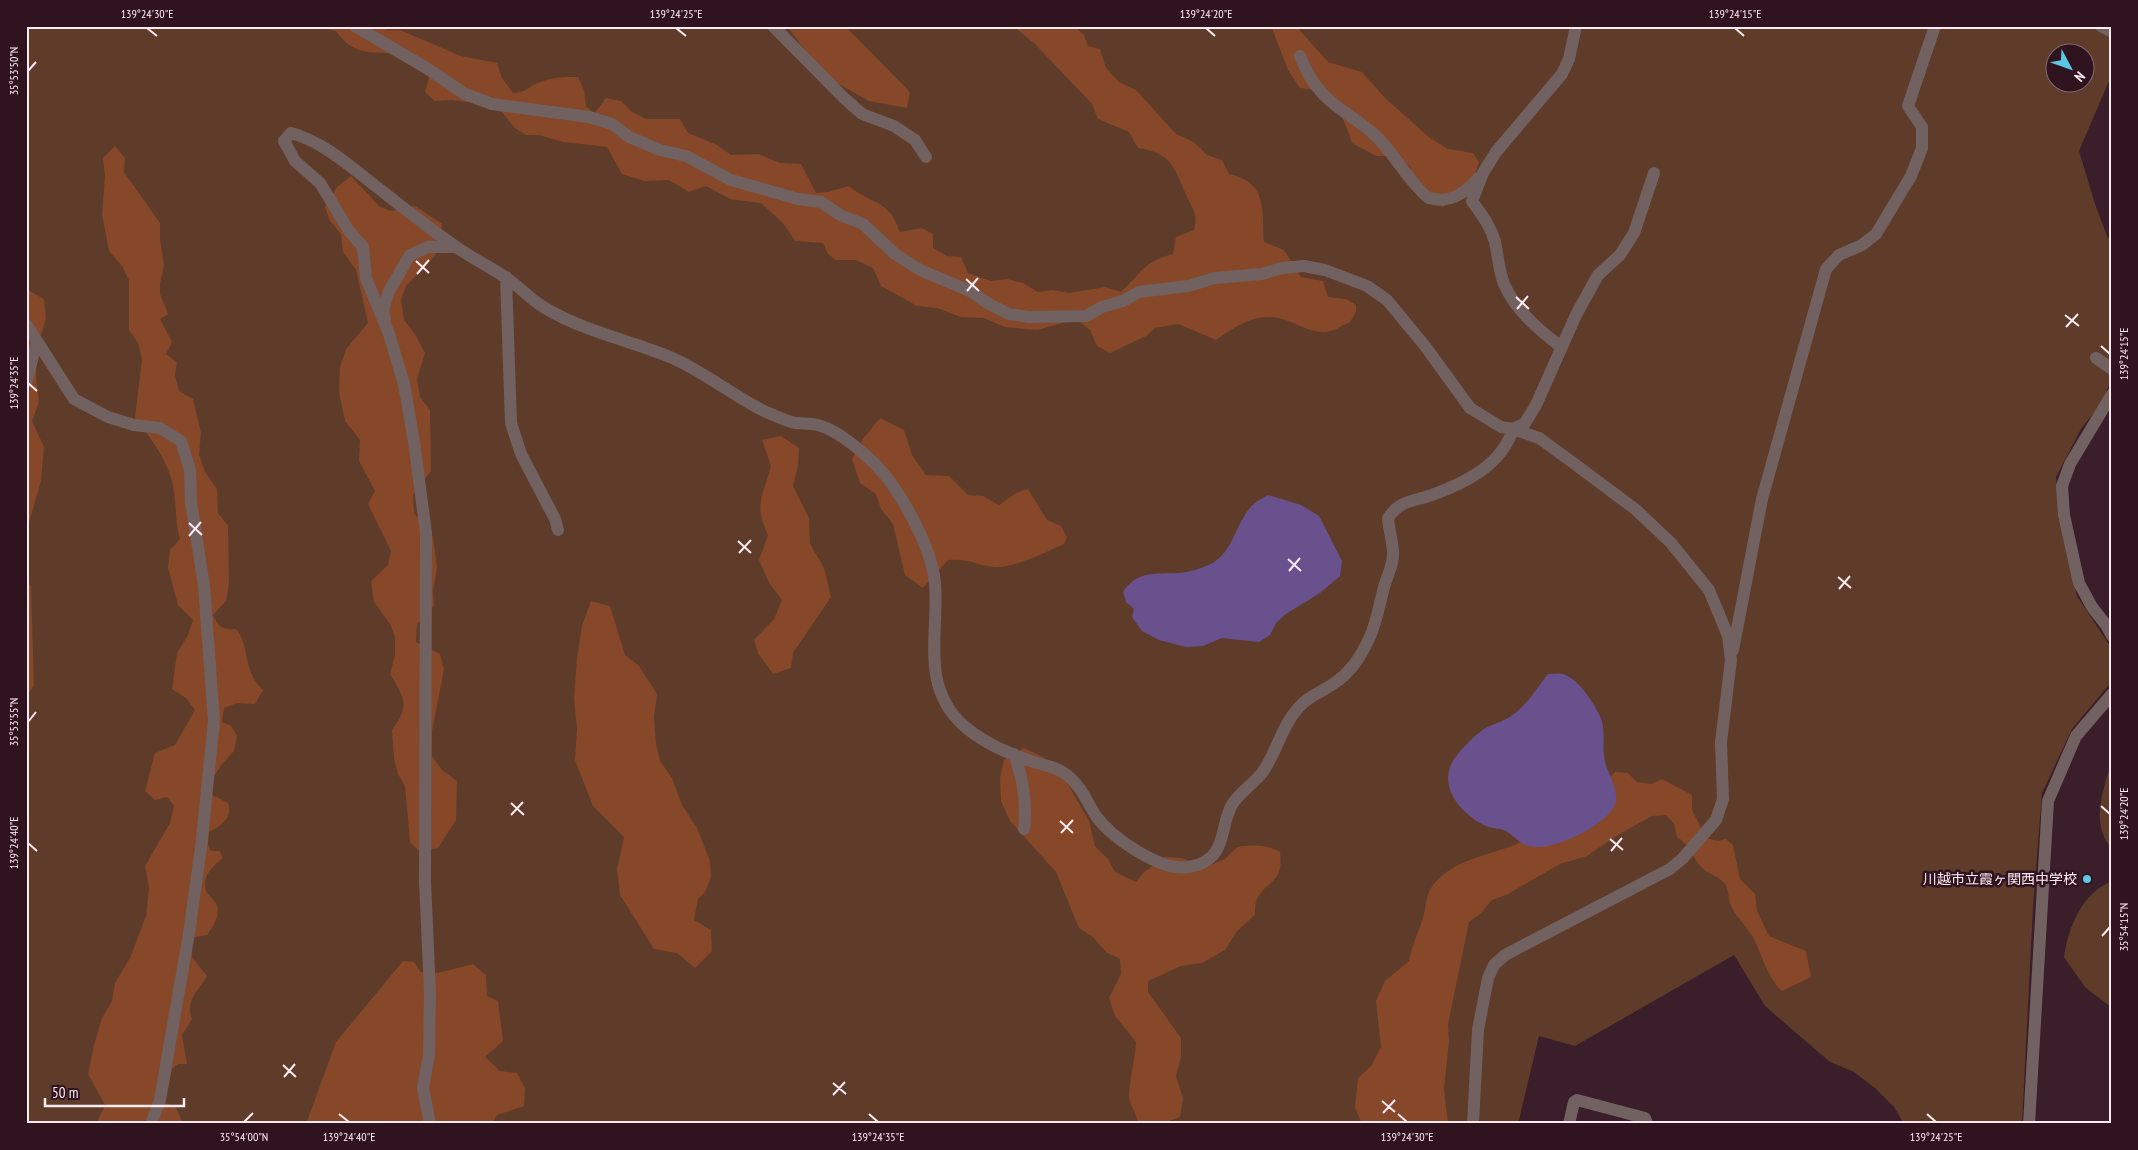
<svg xmlns="http://www.w3.org/2000/svg" width="2138" height="1150" viewBox="0 0 2138 1150" font-family="'PT Sans Narrow','Noto Sans JP',sans-serif">
<style>
.green{fill:#5f3b29;fill-rule:evenodd}
.forest{fill:#864828}
.water{fill:#68518d}
.lines{fill:none;stroke-linecap:round;stroke-linejoin:round}
.minor{stroke:#726161;stroke-width:12}
.ticks{fill:none;stroke:#ffeaf2;stroke-width:2}
.poi-dot{fill:#5cc7e7;stroke:#2f1420;stroke-width:2}
.labels{text-anchor:middle;dominant-baseline:central;stroke-width:5;stroke-linejoin:round;paint-order:stroke}
.poi-label{font-size:14px;fill:#ffeaf2;stroke:#2f1420;text-anchor:end}
.neatline{fill:none;stroke:#ffeaf2;stroke-width:2}
.ticks-label{font-size:12px;text-anchor:middle;fill:#ffeaf2}
</style>
<rect width="100%" height="100%" fill="#3a1e2a"/>
<!-- green -->
<path class="green" d="M26 26H2112V74L2079 151 2095 204 2107 236 2112 242V379L2100 405 2081 429 2056 477 2061 523 2077 596 2112 649V681L2072 729 2042 793 2033 907 2022 1124H1904L1894 1107 1875 1088 1854 1072 1830 1062 1765 1006 1734 955 1575 1046 1539 1036 1518 1124H26ZM2056 52H2086V82H2056Z
M2112 760V848C2089 824 2104 788 2112 760Z
M2112 881V1008L2085 987 2064 957C2069 926 2081 894 2112 881Z"/>
<!-- forest -->
<path class="forest" d="M314 26H379L387 30H400L461 56 497 63 502 78 513 93C529 92 526 87 538 83 552 77 564 77 578 77L584 90 586 106 594 114 606 98 621 101 632 112 646 119H680L688 133 717 145 731 155 759 154 780 163 801 164 816 193 828 192 849 186C873 206 888 198 900 232L922 228 933 234V248L947 256 961 257 968 273 991 281 1007 279 1023 283 1038 292 1053 290 1069 293 1105 287 1121 292C1142 273 1142 262 1173 254L1176 237 1194 230C1198 213 1194 212 1187 197 1175 170 1173 153 1138 148L1129 132 1098 119 1092 104 1035 44 1013 26H1074L1084 35 1088 46 1100 49 1106 68 1119 82 1136 90 1176 134 1194 142 1207 155 1222 160 1229 174C1268 182 1262 211 1264 242L1284 250 1301 277 1323 281 1328 297 1346 299 1356 305V312L1350 322C1343 325 1333 332 1325 332 1314 333 1301 326 1291 322 1262 309 1240 323 1216 340L1178 324 1155 328 1146 336 1110 353 1097 346 1090 330 1076 319 1038 330 1005 327 984 318 961 317 937 308 917 306 881 286 873 268 856 260H836L828 254 823 243 795 241 783 223 761 203 730 199 706 186 689 192 669 180 645 181 622 174 607 147 563 142 539 135H526L515 128 502 112 476 103 452 100 435 101 425 92 431 71C426 67 419 59 412 57 381 47 358 63 336 31Z
M787 26H845L910 92 907 108 869 101 823 75Z
M1271 26H1296L1328 62 1362 72 1385 98 1430 138 1448 149 1473 153 1479 162C1472 186 1466 197 1442 207L1413 183 1410 167 1397 156H1376L1352 143C1347 127 1337 99 1320 91 1314 89 1306 89 1300 88L1288 70Z
M115 146 125 158 124 172 160 223V239L164 266 160 283V294L168 314 160 319 172 342 166 354 177 362 175 375 179 391 193 399 201 433 199 455 205 472 217 489 218 513 228 526 229 583 226 601 213 615C218 627 223 630 236 629 251 646 241 669 263 690L255 704 237 703 224 708 222 722 231 726 237 736 234 751 222 764 212 779V795L228 803C233 819 221 825 209 832L208 845 211 851H220L223 858C213 865 201 878 206 890 208 896 215 899 217 906 220 916 213 927 207 935L195 937 190 943 192 957 207 976C198 992 185 1000 192 1019L182 1035 187 1064H178L172 1069 165 1103 176 1107 183 1124H96L105 1105 88 1074 94 1045 102 1018 112 1001 115 983 130 958 146 916 149 888 145 866 170 823 174 806 167 797 155 800 145 791 155 753 175 745 195 710 186 698 172 689 177 653 188 635 193 620 178 605 168 568 170 550 180 539C174 519 177 500 172 481 166 458 150 437 135 418L142 359 138 343 129 330V280L122 266 109 251 102 214 105 176 103 158Z
M351 176 379 206 390 211 415 206 442 224 440 247 433 258 406 286 401 300 404 320 415 334 425 353 417 379 420 397 430 410 431 471 413 494 414 513 433 537 437 567 433 591 434 606 417 624 416 642 440 654 444 669 432 731V756L442 770 457 781 456 820 438 848 419 851 410 842 405 786 398 774 394 759 392 730C410 705 405 699 390 674L395 655V637L390 624 374 602 371 581 388 565 391 551 368 504 375 491 359 461 360 440 345 421 339 392 340 367 346 349 368 323 356 270 343 252 341 234 330 221 325 207 337 187Z
M26 289 44 299 46 318 37 349 36 377 39 402 32 421 44 447 41 481 26 533Z
M880 418 904 430 912 455 926 475 949 476 968 495 983 496 999 505 1016 493 1028 489 1047 520 1061 526 1067 537 1064 544C1048 551 1012 569 994 567 975 565 970 558 948 560L923 588 905 575 893 524 881 509 876 494 860 483 852 459 863 439Z
M781 436 799 448 798 466 793 486 809 518 810 544 824 568 831 597 793 653 791 668 773 674 758 653 754 640 774 619 782 600 769 583 759 560 768 535C753 503 763 497 771 466L762 440Z
M26 580 31 586 34 686 26 696Z
M591 601 610 606 625 655 639 666 657 694 654 717 656 744 660 761 672 778 682 805 697 828 710 861 711 877 705 892 698 899 694 920 711 930 712 951 695 968 677 953 654 949 620 895 617 869 624 837 593 806 575 760 577 729 574 698 577 658 582 626Z
M1024 748 1043 757 1065 779 1089 821 1095 846 1108 859 1115 872 1136 882 1144 872 1165 857 1182 858 1204 868 1225 859 1237 847C1252 845 1266 844 1280 852 1284 884 1268 878 1257 899 1255 903 1255 910 1255 915L1237 931 1225 950 1202 963 1181 966 1148 981V992L1181 1038V1057L1176 1076 1183 1098 1180 1117 1161 1124H1137C1138 1112 1128 1105 1129 1094 1130 1076 1135 1059 1136 1042L1115 1016 1109 998 1121 974 1120 959 1106 952 1093 937 1079 928 1056 872 1010 821 1001 801 1000 778 1004 760Z
M1615 772 1628 773 1637 782 1651 784 1662 779 1692 795V810L1706 838 1718 841 1726 839 1733 845 1740 879 1755 894 1757 911 1769 936 1806 951 1811 977 1782 991C1769 980 1762 956 1755 941 1749 928 1737 919 1731 906 1728 900 1729 894 1727 888 1724 878 1710 875 1703 869 1692 858 1691 846 1677 837L1674 824 1666 815 1652 816 1616 836 1587 856 1560 864 1508 894 1492 900 1481 913 1469 922 1448 1024 1449 1042 1444 1089 1448 1124H1362L1355 1107 1358 1078 1371 1066 1381 1047 1376 1001 1385 981 1409 961C1412 945 1417 936 1422 921 1426 910 1425 895 1433 885 1456 856 1496 856 1527 839 1554 825 1594 794 1615 772Z
M403 961 414 962 421 972 438 973 473 964 486 975 487 996 498 1001 503 1041 485 1057 500 1071 517 1073 525 1088 524 1106 497 1115 492 1124H306L336 1042Z"/>
<!-- water -->
<path class="water" d="M1268 495 1301 505 1319 516 1342 561 1340 576 1320 593 1286 614 1276 623 1270 635 1259 642 1222 638 1203 646 1186 647 1159 640 1142 631 1132 617 1134 609 1126 602 1123 592C1136 571 1155 574 1177 573 1188 573 1204 568 1214 562 1235 549 1236 519 1255 503 1259 500 1264 497 1268 495Z
M1548 674C1553 674 1559 673 1563 674 1579 679 1593 702 1600 716 1607 733 1601 744 1605 761 1608 775 1617 785 1616 800 1613 823 1559 847 1539 847 1520 847 1519 839 1506 831 1500 828 1491 829 1484 825 1460 813 1437 786 1454 759 1461 749 1474 736 1484 729 1492 724 1503 722 1511 716 1527 705 1536 689 1548 674Z"/>
<g class="lines">
<!-- minor -->
<path class="minor" d="M355 26 428 69 465 94 492 104 589 117 612 124 629 137 660 150 686 156 731 180 798 199 821 202 840 215 863 224 895 254 920 270 970 291 989 304 1009 314 1029 317 1086 316 1102 307 1123 301 1139 292 1188 286 1215 278 1262 274 1282 268 1304 266 1325 270 1367 286 1387 300 1425 346 1470 408 1501 427 1513 429 1525 423 1536 405 1576 315 1598 275 1620 255 1634 233 1654 173
M773 26 844 98 862 114 894 126 915 140 926 157
M2101 26 2112 32
M1300 56C1321 113 1360 111 1390 152 1396 160 1422 196 1429 198 1449 204 1466 193 1478 178
M506 277 511 423 521 454 555 519 558 530
M385 319 383 310 389 291 410 255 428 247H456
M26 324 74 399 108 417 134 425 160 428 181 441 190 470 191 502 204 586 214 721 201 848 189 933 160 1100 151 1124
M1561 347C1538 329 1516 311 1504 284 1499 271 1498 256 1495 242 1491 226 1481 214 1472 201L1483 173 1496 152 1562 74 1569 59 1576 26
M2096 358 2112 369
M26 383 37 341
M2112 394 2070 464 2062 486 2064 515 2079 583 2092 607 2106 625 2112 636
M1733 650 1762 499 1826 269 1839 255 1862 245 1876 234 1911 176 1922 148V127L1908 106 1935 26
M1014 754C1023 778 1027 803 1024 829
M430 1124 423 1088 429 1055 430 993 425 881 426 533 414 442 404 384 389 334 366 278 363 247 349 231 320 183 295 161 284 141 291 133C325 142 354 170 382 191 406 210 430 229 455 246 471 258 489 266 505 277 519 286 531 300 545 308 583 331 629 340 670 357 703 371 732 395 764 411 774 415 785 421 796 423 804 424 813 423 821 426 840 432 860 450 875 464 900 489 932 548 935 583 939 633 920 686 963 725 983 743 1011 755 1037 763 1048 766 1058 768 1067 775 1081 786 1087 802 1096 816 1112 838 1161 872 1189 867 1230 860 1218 826 1233 803 1241 792 1253 784 1262 773 1277 752 1281 727 1299 707 1309 696 1320 693 1333 684 1350 673 1360 658 1369 639 1376 624 1379 607 1383 591 1386 577 1394 566 1393 551 1392 540 1389 529 1388 518 1402 499 1412 502 1432 495 1465 483 1502 465 1513 429L1539 438 1572 462 1635 509 1671 543 1709 590 1728 636 1731 660 1721 742 1723 799 1716 820 1683 858 1670 869 1505 955 1494 965 1488 978 1478 1030 1473 1124
M1569 1124 1574 1102 1577 1100 1645 1118 1647 1124
M2029 1124 2048 801 2076 736 2112 694"/>
</g>
<!-- ticks -->
<path class="ticks" d="M147 28 157 36M676 28 686 36M1206 28 1215 36M1735 28 1744 36M28 71 36 62M416 261 429 273M417 274 429 260M966 279 979 291M967 291 978 278M1516 297 1529 309M1517 309 1528 296M2065 315 2079 326M2066 327 2078 314M2101 346 2110 354M28 383 37 391M189 523 202 535M189 536 201 522M738 541 751 553M739 553 751 540M1288 559 1301 571M1289 571 1300 558M1838 577 1851 588M1839 589 1850 576M28 722 36 712M511 803 524 815M2101 806 2110 814M511 815 523 802M1060 821 1073 833M1061 833 1073 820M1610 839 1623 850M28 843 37 851M1611 851 1622 838M2102 936 2110 927M283 1065 296 1077M284 1077 295 1064M833 1083 846 1094M833 1095 845 1082M1382 1101 1395 1112M1383 1113 1395 1100M339 1114 349 1122M869 1114 878 1122M1398 1114 1407 1122M1927 1114 1936 1122M244 1122 253 1113"/>
<!-- markers -->
<circle class="poi-dot" cx="2087" cy="879" r="5"/>
<g class="labels">
<!-- poi labels -->
<g class="poi-label">
<text x="2077" y="879">川越市立霞ヶ関西中学校</text>
</g>
</g>
<!-- border -->
<rect width="2138" height="1150" fill="none" stroke="#2f1420" stroke-width="55"/>
<!-- north arrow -->
<g transform="translate(2070 68) rotate(131)"><circle r="24" fill="#2f1420" stroke="#826a74"/>
<path d="M0-4L9 19L0 12L-9 19Z" fill="#5cc7e7"/>
<text y="-8" font-size="14" font-weight="bold" text-anchor="middle" fill="#ffeaf2">N</text>
</g>
<!-- scale -->
<path d="M45 1098v8h139v-8" fill="none" stroke="#ffeaf2" stroke-width="2.5"/>
<text x="52" y="1098" font-size="15" fill="#ffeaf2" stroke="#2f1420" stroke-width="4" paint-order="stroke">50 m</text>
<rect x="28" y="28" width="2082" height="1094" class="neatline"/>
<g class="ticks-label">
<text x="147" y="18">139°24'30"E</text>
<text x="676" y="18">139°24'25"E</text>
<text x="1206" y="18">139°24'20"E</text>
<text x="1735" y="18">139°24'15"E</text>
<text transform="translate(14 71) rotate(-90)" y="4">35°53'50"N</text>
<text transform="translate(2124 354) rotate(-90)" y="4">139°24'15"E</text>
<text transform="translate(14 383) rotate(-90)" y="4">139°24'35"E</text>
<text transform="translate(14 722) rotate(-90)" y="4">35°53'55"N</text>
<text transform="translate(2124 814) rotate(-90)" y="4">139°24'20"E</text>
<text transform="translate(14 843) rotate(-90)" y="4">139°24'40"E</text>
<text transform="translate(2124 927) rotate(-90)" y="4">35°54'15"N</text>
<text x="244" y="1141">35°54'00"N</text>
<text x="349" y="1141">139°24'40"E</text>
<text x="878" y="1141">139°24'35"E</text>
<text x="1407" y="1141">139°24'30"E</text>
<text x="1936" y="1141">139°24'25"E</text>
</g>
</svg>
